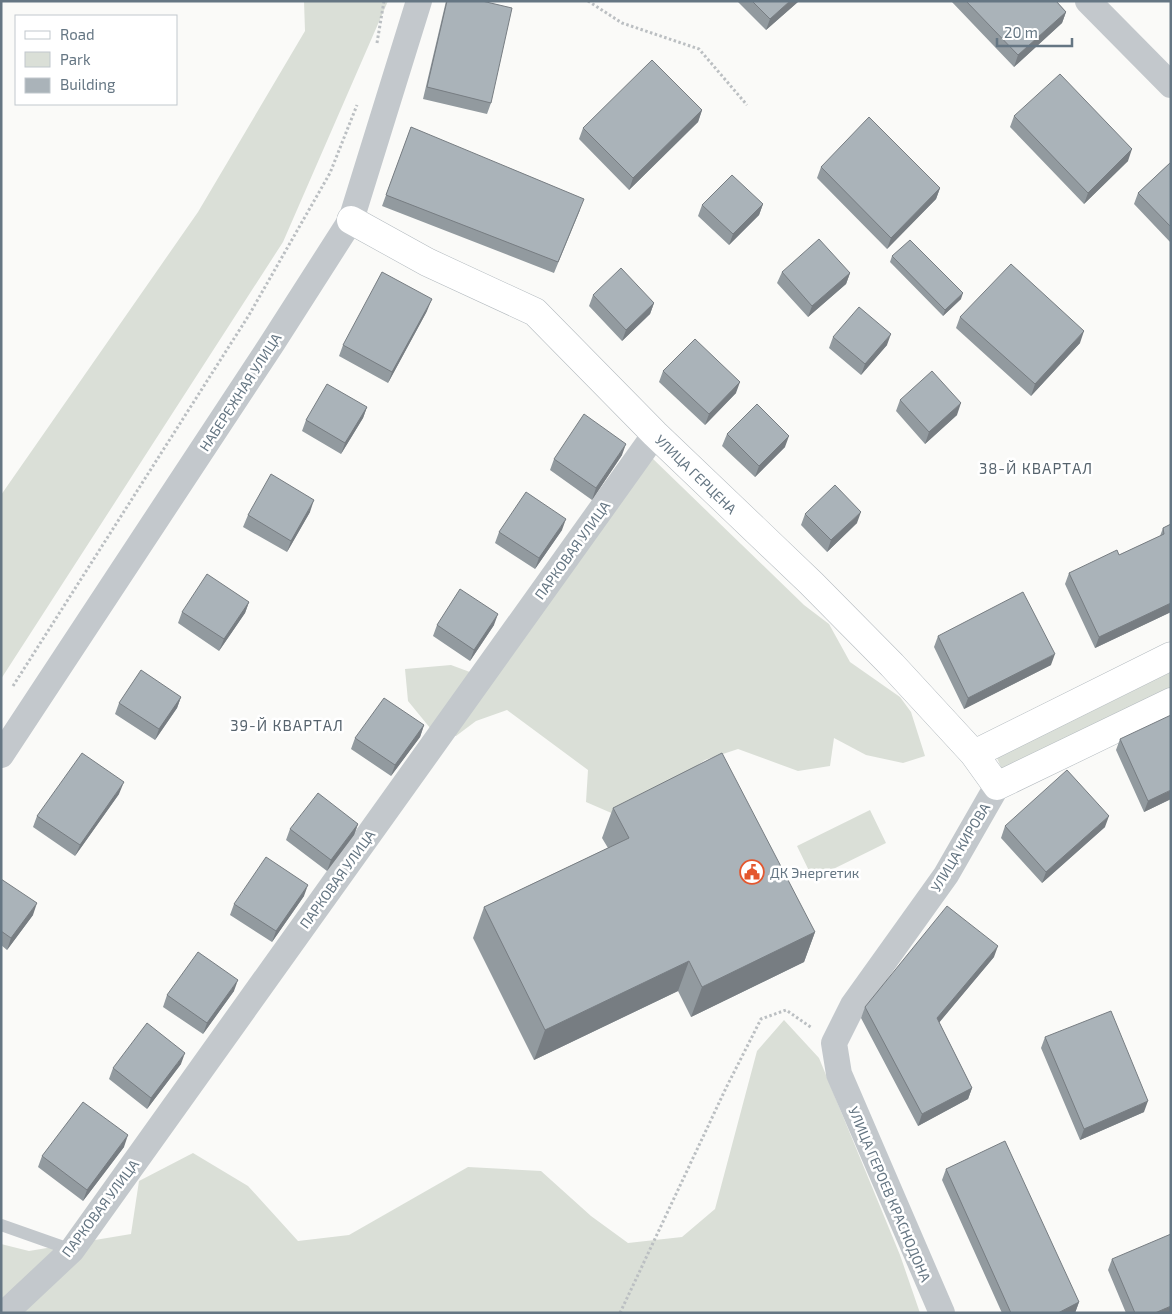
<svg xmlns="http://www.w3.org/2000/svg" width="1172" height="1314" viewBox="0 0 1172 1314" font-family="'Exo 2',sans-serif">
<style>
.green{fill:#dadfd7}
.lines{fill:none;stroke-linecap:round;stroke-linejoin:round}
.secondary-casing{stroke:#b3babf;stroke-width:29}
.path{stroke:#bbbfc2;stroke-width:3;stroke-dasharray:2.5 2.5;stroke-linecap:butt}
.lane{stroke:#c3c8cc;stroke-width:12}
.street{stroke:#c3c8cc;stroke-width:26}
.secondary{stroke:#fff;stroke-width:28}
.wall{fill:#929a9f}
.shaded-wall{fill:#777d82}
.building{fill:#aab3b9;stroke:#777d82}
.labels{text-anchor:middle;dominant-baseline:central;stroke-width:5;stroke-linejoin:round;paint-order:stroke}
.street-label{font-size:14px;fill:#657683;stroke:#fff}
.poi-label{font-size:14px;fill:#657683;stroke:#fff;text-anchor:start}
.neighbourhood-label{font-size:15px;letter-spacing:1px;fill:#57646e;stroke:#fff}
</style>
<rect width="100%" height="100%" fill="#fafaf8"/>
<!-- green -->
<path class="green" d="M304 1H388L283 242 1 679V495L198 212 305 31Z
M651 457 804 605 829 624 850 662 900 697 911 712 925 756 903 763 866 755 834 738 830 766 798 771 738 749 705 760 648 799 616 815 586 802 588 770 507 710 476 721 456 736 435 734 408 701 405 669 451 665 486 678Z
M1171 665V690L1003 772 994 751Z
M870 810 886 843 813 879 797 846Z
M784 1020 819 1058 900 1255 920 1313H1V1244L29 1251 131 1234 139 1181 193 1153 248 1186 298 1241 349 1235 468 1167 541 1171 591 1216 628 1243 682 1237 715 1209 757 1051Z"/>
<g class="lines">
<!-- secondary casing -->
<g class="secondary-casing">
<path id="secondary" d="M351 220 427 262 535 312 655 434 811 583 892 665 974 754 997 786 1171 702
M974 754 1171 656"/>
</g>
<!-- path -->
<path class="path" d="M588 1 622 23 699 49 747 105
M377 43 384 1
M13 686 249 315 330 173 357 105
M620 1313 726 1088 761 1019 786 1010 812 1028"/>
<!-- lane -->
<path class="lane" d="M1 1225 72 1250"/>
<!-- street -->
<path class="street" d="M1088 1 1171 85
M1 755 273 342 351 220 419 1
M5 1313 72 1250 655 434
M942 1313 839 1074 834 1043 853 1005 946 875 997 786"/>
<!-- secondary -->
<use href="#secondary" class="secondary"/>
</g>
<!-- wall -->
<path class="wall" d="M446 1H482L491 103 487 114 423 99Z
M737 1H799L766 30Z
M951 1H1056L1066 12 1062 23 1014 67Z
M702 110 698 122 629 190 579 139 583 128Z
M1014 116 1128 161 1084 204 1010 127Z
M411 127 580 210 554 273 382 206Z
M1171 162V243L1134 204 1138 193Z
M821 167 940 188 936 199 887 249 817 178Z
M763 204 759 215 729 245 698 216 702 205Z
M892 256 961 299 943 316 890 262Z
M782 272 850 273 846 284 808 317 777 283Z
M593 295 654 303 650 314 622 341 589 306Z
M427 311 388 383 339 356 343 345Z
M960 317 1080 343 1031 396 956 328Z
M833 337 887 345 861 375 829 348Z
M663 371 736 393 705 425 659 382Z
M900 400 957 415 925 444 896 411Z
M367 407 363 418 341 454 302 431 306 420Z
M727 434 785 447 755 477 722 446Z
M622 455 592 500 550 470 554 459Z
M310 512 287 552 243 527 248 515Z
M805 514 857 523 827 552 801 525Z
M1171 524V612L1095 648 1065 584 1069 573 1119 555 1160 536 1163 528Z
M562 530 535 569 495 543 499 532Z
M249 602 245 613 219 651 178 623 182 612Z
M437 625H494L470 661 433 636Z
M938 636 1051 665 964 709 934 647Z
M181 697 177 708 155 740 115 714 119 703Z
M424 725 420 737 391 776 351 749 355 738Z
M1120 739 1171 799 1144 812 1116 750Z
M119 794 75 856 33 827 37 816Z
M613 808 815 932 804 962 691 1017 678 991 534 1060 473 938 484 907 608 848 602 838Z
M358 824 354 835 327 871 286 840 290 829Z
M1005 826 1105 827 1042 883 1001 838Z
M1 879 33 915 7 950 1 945Z
M304 896 272 942 230 915 234 904Z
M994 957 939 1022 972 1088 968 1099 918 1126 861 1018 865 1007Z
M234 991 203 1034 163 1007 167 995Z
M1045 1037 1144 1112 1080 1140 1041 1048Z
M181 1064 147 1109 109 1079 113 1068Z
M124 1147 83 1201 38 1167 42 1156Z
M946 1169 1079 1302 1075 1313H1002L942 1180Z
M1112 1259 1171 1313H1126L1108 1270Z"/>
<!-- shaded-wall -->
<path class="shaded-wall" d="M790 1H799L766 30 770 19Z
M1066 12 1062 23 1014 67 1018 55Z
M702 110 698 122 629 190 633 178Z
M1132 149 1128 161 1084 204 1088 193Z
M940 188 936 199 887 249 891 238Z
M763 204 759 215 729 245 733 234Z
M850 273 846 284 808 317 812 306Z
M963 293 961 299 943 316 945 310Z
M432 299 427 311 388 383 392 372Z
M654 303 650 314 622 341 626 330Z
M1084 331 1080 343 1031 396 1035 384Z
M891 334 887 345 861 375 865 364Z
M740 382 736 393 705 425 709 414Z
M961 403 957 415 925 444 929 432Z
M367 407 363 418 341 454 345 443Z
M789 436 785 447 755 477 759 466Z
M626 444 622 455 592 500 596 488Z
M314 500 310 512 287 552 291 541Z
M861 512 857 523 827 552 831 540Z
M566 519 562 530 535 569 539 558Z
M249 602 245 613 219 651 224 639Z
M1171 603V612L1095 648 1099 637Z
M498 614 494 625 470 661 474 650Z
M1055 654 1051 665 964 709 968 698Z
M181 697 177 708 155 740 159 729Z
M424 725 420 737 391 776 395 765Z
M124 782 119 794 75 856 80 845Z
M1171 790V799L1144 812 1148 801Z
M1109 816 1105 827 1042 883 1046 872Z
M358 824 354 835 327 871 331 860Z
M308 885 304 896 272 942 276 931Z
M37 903 33 915 7 950 11 938Z
M815 932 804 962 691 1017 702 987Z
M998 946 994 957 933 1030 937 1018Z
M689 961 678 991 534 1060 545 1030Z
M238 980 234 991 203 1034 207 1023Z
M185 1053 181 1064 147 1109 151 1098Z
M972 1088 968 1099 918 1126 922 1114Z
M1148 1101 1144 1112 1080 1140 1084 1129Z
M128 1135 124 1147 83 1201 87 1190Z
M1079 1302 1075 1313H1058Z
M1171 1306V1313H1155Z"/>
<!-- building -->
<path class="building" d="M447 1H482L512 8 491 103 427 87Z
M752 1H790L770 19Z
M966 1H1056L1066 12 1018 55Z
M652 60 702 110 633 178 583 128Z
M1060 74 1132 149 1088 193 1014 116Z
M869 117 940 188 891 238 821 167Z
M411 127 584 199 558 262 386 195Z
M1171 162V227L1138 193Z
M732 175 763 204 733 234 702 205Z
M819 239 850 273 812 306 782 272Z
M910 240 963 293 945 310 892 256Z
M1011 264 1084 331 1035 384 960 317Z
M621 268 654 303 626 330 593 295Z
M382 272 432 299 392 372 343 345Z
M859 307 891 334 865 364 833 337Z
M695 339 740 382 709 414 663 371Z
M932 371 961 403 929 432 900 400Z
M327 384 367 407 345 443 306 420Z
M757 404 789 436 759 466 727 434Z
M584 414 626 444 596 488 554 459Z
M271 474 314 500 291 541 248 515Z
M835 485 861 512 831 540 805 514Z
M526 492 566 519 539 558 499 532Z
M1171 524V603L1099 637 1069 573 1117 550 1119 555 1164 534 1163 528Z
M207 574 249 602 224 639 182 612Z
M460 589 498 614 474 650 437 625Z
M1023 592 1055 654 968 698 938 636Z
M141 670 181 697 159 729 119 703Z
M384 698 424 725 395 765 355 738Z
M1171 715V790L1148 801 1120 739Z
M82 753 124 782 80 845 37 816Z
M722 753 815 932 702 987 689 961 545 1030 484 907 629 838 613 808Z
M1067 770 1109 816 1046 872 1005 826Z
M318 793 358 824 331 860 290 829Z
M266 857 308 885 276 931 234 904Z
M1 879 37 903 11 938 1 931Z
M947 906 998 946 937 1018 972 1088 922 1114 865 1007Z
M198 952 238 980 207 1023 167 995Z
M1111 1011 1148 1101 1084 1129 1045 1037Z
M147 1023 185 1053 151 1098 113 1068Z
M83 1102 128 1135 87 1190 42 1156Z
M1005 1141 1079 1302 1058 1313H1011L946 1169Z
M1171 1234V1306L1155 1313H1135L1112 1259Z"/>
<!-- icons -->
<defs>
<g id="civic-ring" transform="scale(1.25)"><circle r="9.5" fill="#fff" stroke="#e4572e" stroke-width="1.5"/><path d="M-.6-6.5H3V-4.5H.6V-3L4-1V1h2V6H-6V1h2V-1L-.6-3ZM-1.2 2.5V6h2.4V2.5Z" fill="#e4572e"/></g>
</defs>
<g fill-rule="evenodd">
<use href="#civic-ring" x="752" y="872"/>
</g>
<g class="labels">
<!-- street labels -->
<g class="street-label">
<text transform="translate(240 392) rotate(-57)">НАБЕРЕЖНАЯ УЛИЦА</text>
<text transform="translate(696 474) rotate(44)">УЛИЦА ГЕРЦЕНА</text>
<text transform="translate(572 550) rotate(-54)">ПАРКОВАЯ УЛИЦА</text>
<text transform="translate(960 847) rotate(-59)">УЛИЦА КИРОВА</text>
<text transform="translate(337 879) rotate(-54)">ПАРКОВАЯ УЛИЦА</text>
<text transform="translate(890 1194) rotate(67)">УЛИЦА ГЕРОЕВ КРАСНОДОНА</text>
<text transform="translate(100 1208) rotate(-53)">ПАРКОВАЯ УЛИЦА</text>
</g>
<!-- poi labels -->
<g class="poi-label">
<text x="770" y="872">ДК Энергетик</text>
</g>
<!-- neighbourhood labels -->
<g class="neighbourhood-label">
<text x="1036" y="468">38-Й КВАРТАЛ</text>
<text x="287" y="725">39-Й КВАРТАЛ</text>
</g>
</g>
<!-- border -->
<rect width="1172" height="1314" fill="none" stroke="#657683" stroke-width="5"/>
<!-- legend -->
<rect x="15" y="15" width="162" height="90" fill="#ffffff" stroke="#c1c8cd"/>
<rect x="25" y="31" width="25" height="8" fill="#ffffff" stroke="#c1c8cd"/>
<text x="60" y="40" font-size="15" fill="#657683">Road</text>
<rect x="25" y="52" width="25" height="15" fill="#dadfd7" stroke="#c1c8cd"/>
<text x="60" y="65" font-size="15" fill="#657683">Park</text>
<rect x="25" y="78" width="25" height="15" fill="#aab3b9" stroke="#c1c8cd"/>
<text x="60" y="90" font-size="15" fill="#657683">Building</text>
<!-- scale -->
<path d="M997 38v8h75v-8" fill="none" stroke="#657683" stroke-width="2.5"/>
<text x="1004" y="38" font-size="15" fill="#657683" stroke="#ffffff" stroke-width="4" paint-order="stroke">20 m</text>
</svg>
